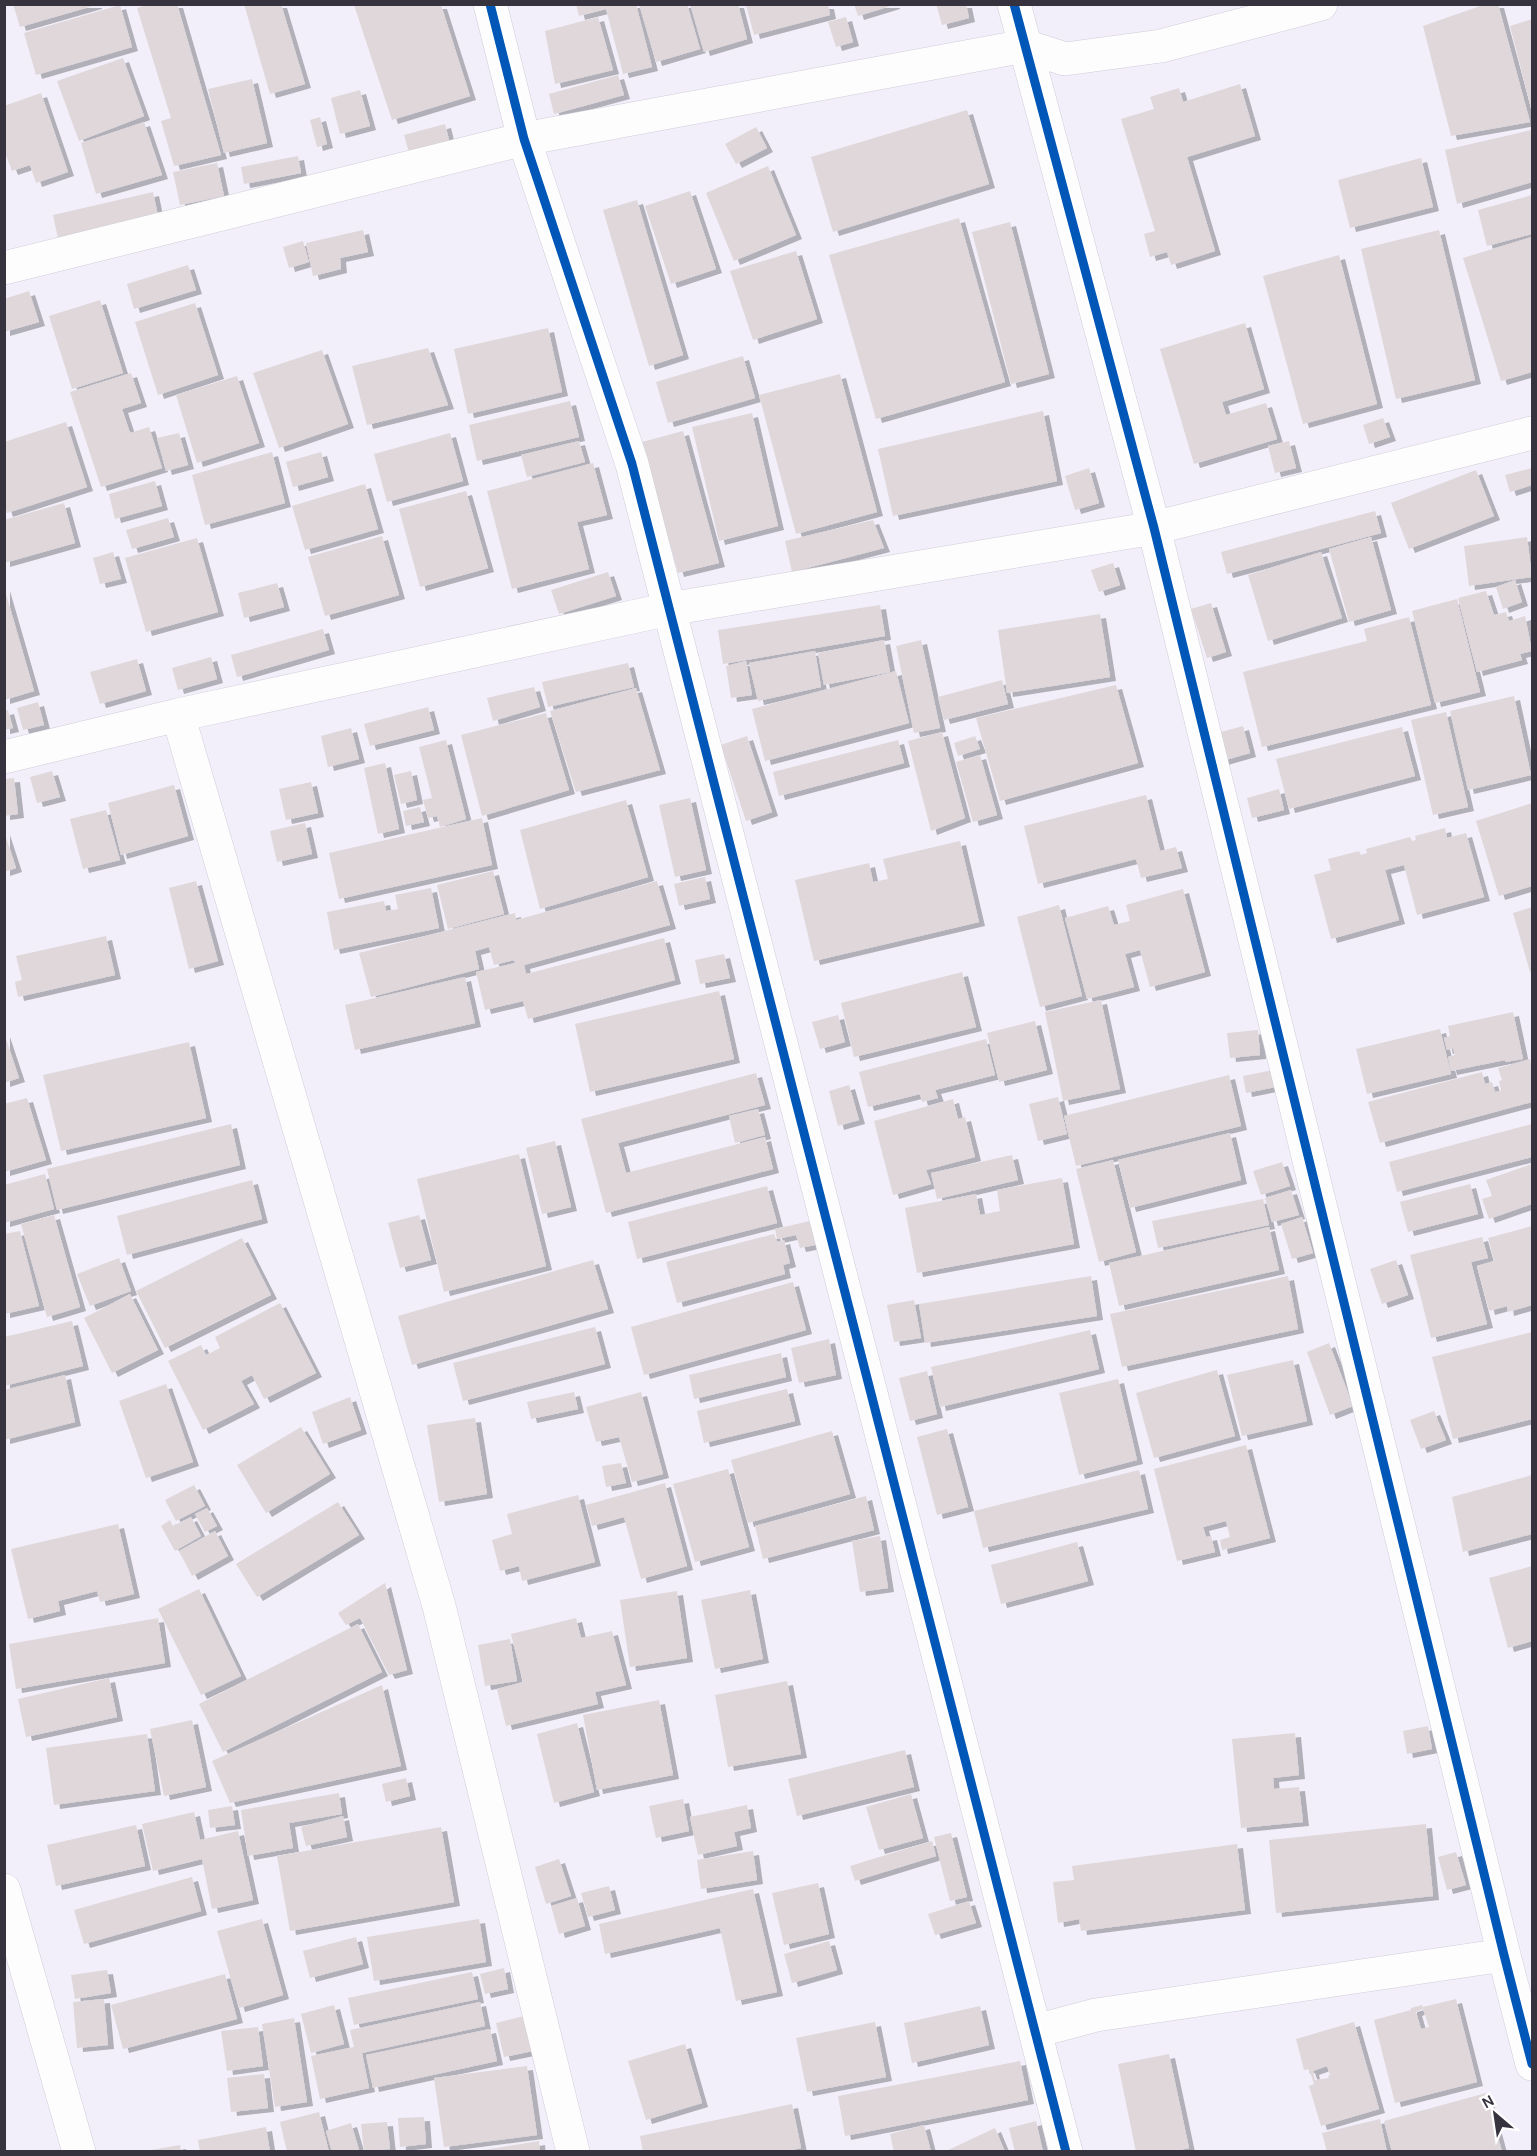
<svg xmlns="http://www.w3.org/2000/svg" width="1537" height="2156" viewBox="0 0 1537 2156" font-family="Karla,sans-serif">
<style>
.building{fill:#dfd7da;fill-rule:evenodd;filter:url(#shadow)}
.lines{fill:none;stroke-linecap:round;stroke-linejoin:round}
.minor-casing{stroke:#d0cdd8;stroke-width:34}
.minor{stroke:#fdfdfe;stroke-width:33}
.cycleway-casing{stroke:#fff;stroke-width:13}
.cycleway{stroke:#0057b8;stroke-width:9}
</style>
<defs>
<filter id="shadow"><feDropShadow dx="6" dy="4" stdDeviation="0" flood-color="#0004"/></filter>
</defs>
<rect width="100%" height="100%" fill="#f2effa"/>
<!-- building -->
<path class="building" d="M13 4H96V5L20 27Z
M150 4H177L221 155 174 166 161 121 171 118 137 8Z
M244 4H281L305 84 270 94Z
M576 4H636L652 67 623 74 606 9 579 16Z
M639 4H687L700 49 656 62Z
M690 4H738L747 39 704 52Z
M854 4H894V5L858 16Z
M936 4H966L969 18 942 25Z
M1486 4H1498L1530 122 1451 136 1423 26Z
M120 5 132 47 36 75 24 33Z
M354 5H441L470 96 392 120Z
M746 5H828L830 15 754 35Z
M598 17 613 70 555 84 545 31Z
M846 17 853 42 836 47 828 22Z
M1532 19V112L1510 26Z
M123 58 144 116 79 141 57 81Z
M618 75 624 95 554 114 549 94Z
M252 79 267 143 224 153 208 89Z
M1240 84 1255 136 1187 157 1215 251 1171 265 1167 252 1150 257 1144 234 1155 231 1121 119 1154 109 1150 97 1179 88 1183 102Z
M360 90 370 126 340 134 331 98Z
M41 93 68 172 36 183 30 165 12 171 4 150V106Z
M967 110 989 184 833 232 811 157Z
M320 117 327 144 317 147 310 120Z
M144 122 162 175 96 194 81 143Z
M445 124 451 148 411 159 404 135Z
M756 127 767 148 736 164 725 144Z
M1531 130 1532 182 1457 204 1445 150Z
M298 156 301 173 244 184 241 167Z
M1421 158 1433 207 1350 228 1338 180Z
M217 163 224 196 180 205 173 172Z
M768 166 796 235 734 261 706 193Z
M690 191 716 269 671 284 645 206Z
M153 192 158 216 59 243 53 215Z
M1532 195V234L1487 246 1478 210Z
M637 200 683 355 649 366 603 210Z
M959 218 1005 382 876 419 829 255Z
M1010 222 1049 374 1011 384 972 232Z
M363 230 368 252 340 258 341 269 313 276 306 243Z
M1439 230 1475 380 1396 399 1361 249Z
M1532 237V372L1501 381 1463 258Z
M303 241 309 262 289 268 283 247Z
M796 251 817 319 753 340 730 271Z
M1339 255 1377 404 1303 424 1263 276Z
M188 265 196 290 134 309 127 284Z
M29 291 39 322 4 332V299Z
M100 300 123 373 72 389 49 316Z
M195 303 218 375 158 395 135 322Z
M1245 323 1264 389 1222 402 1226 415 1266 403 1277 439 1194 464 1160 349Z
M548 328 562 392 468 414 454 349Z
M428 348 448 405 367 425 352 366Z
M322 350 348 424 279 448 253 373Z
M743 356 755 398 668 423 656 382Z
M131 373 141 403 122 409 130 433 149 427 162 468 101 487 70 392Z
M840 374 877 512 796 534 759 395Z
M237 376 259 443 197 463 176 395Z
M570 401 579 437 477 461 469 425Z
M1043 411 1057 481 893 516 878 449Z
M752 413 778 526 719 541 692 427Z
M1383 418 1390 437 1369 444 1363 425Z
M66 422 87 487 7 513 4 504V442Z
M683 431 719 563 678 573 642 442Z
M179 433 188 465 166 471 157 438Z
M450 433 463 481 387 502 374 454Z
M579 441 585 462 527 477 521 455Z
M1289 441 1296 468 1275 473 1268 446Z
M272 452 285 503 205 525 192 475Z
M321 452 328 477 293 487 286 462Z
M593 463 607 515 577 522 589 569 512 589 487 491Z
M1089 468 1099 503 1075 510 1065 476Z
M1532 468V485L1510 492 1505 475Z
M1476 470 1494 516 1409 549 1391 503Z
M155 481 162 506 115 519 109 494Z
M365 484 378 529 305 550 292 506Z
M466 491 488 568 420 587 399 509Z
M64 503 75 543 4 563V520Z
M1375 511 1381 533 1227 574 1221 552Z
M168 518 174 537 132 549 126 530Z
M873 520 884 548 792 572 785 541Z
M382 536 399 595 325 616 308 557Z
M1371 537 1391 610 1349 622 1329 549Z
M1527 537 1532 577 1469 586 1464 546Z
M197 538 218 612 146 632 125 558Z
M113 552 121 579 100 584 93 558Z
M1321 552 1342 618 1268 641 1248 575Z
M1113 563 1120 585 1099 592 1091 570Z
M608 572 616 596 559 614 551 590Z
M1515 580 1522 602 1503 609 1496 587Z
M277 583 284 607 244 618 238 593Z
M4 587 34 691 4 700Z
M1486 591 1494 615 1506 612 1509 621 1525 616 1532 651 1520 654 1522 660 1477 672 1458 598Z
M1457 599 1480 692 1435 703 1412 611Z
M1211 603 1226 652 1207 658 1191 609Z
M880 605 885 636 723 664 718 630Z
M1100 614 1110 677 1007 693 998 630Z
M1409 617 1431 705 1262 747 1243 672 1367 641 1364 629Z
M323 629 329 650 237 677 231 655Z
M884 640 890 672 824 685 818 653Z
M921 640 940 728 914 733 896 646Z
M815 651 821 687 758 701 749 663Z
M211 657 217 679 178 690 172 668Z
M137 659 146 691 100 704 90 672Z
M746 661 752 695 731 698 726 666Z
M628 663 634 687 548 707 542 682Z
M896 671 909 723 765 761 752 709Z
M1002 680 1008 704 944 720 938 697Z
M1116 685 1138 763 1000 801 976 718Z
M534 687 540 707 493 721 487 698Z
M636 688 660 770 576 792 550 711Z
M1514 696 1531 775 1468 790 1450 711Z
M38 702 44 725 23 730 17 708Z
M428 707 434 730 370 746 364 724Z
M8 710 13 728 4 730V711Z
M1446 712 1468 807 1433 815 1411 720Z
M546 713 569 790 482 816 461 735Z
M1243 726 1250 753 1222 761 1214 734Z
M1402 727 1415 776 1289 809 1276 759Z
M351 728 359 759 328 767 321 736Z
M942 732 965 818 931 831 908 741Z
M747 736 772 812 746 821 721 745Z
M975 736 980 749 958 756 954 743Z
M446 740 466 819 440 827 437 816 428 818 423 800 432 798 419 747Z
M898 740 904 763 779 796 773 772Z
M980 755 997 815 973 822 956 762Z
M385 763 399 829 378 834 364 768Z
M52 771 60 797 37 803 30 777Z
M411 771 417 800 401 804 394 775Z
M14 778 18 814 4 816V779Z
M311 782 318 813 286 820 279 789Z
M174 785 188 836 121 855 108 803Z
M1279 789 1284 810 1252 818 1247 798Z
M1146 795 1160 851 1176 847 1182 868 1141 878 1136 859 1038 884 1024 826Z
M690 798 706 870 675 877 659 805Z
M626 800 648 877 540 909 520 830Z
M1532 803V886L1499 896 1476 821Z
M420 807 424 822 406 826 403 811Z
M106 810 120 860 83 869 70 819Z
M482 818 492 865 339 899 329 853Z
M305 823 312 854 277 862 270 831Z
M1445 828 1447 838 1466 833 1484 897 1417 915 1404 865 1385 870 1399 920 1331 939 1314 875 1331 870 1328 859 1359 851 1361 855 1367 853 1366 849 1410 837 1412 841 1416 840 1415 836Z
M4 831 16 868 4 872Z
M960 841 979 922 814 961 795 880 869 863 873 882 888 879 883 859Z
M493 871 504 914 448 929 437 885Z
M705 877 710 899 679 906 674 884Z
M196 881 218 961 189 969 169 888Z
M657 881 670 925 524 965 526 974 664 938 675 980 528 1019 523 1001 485 1010 476 972 515 963 514 960 494 965 489 947 475 951 479 969 371 997 359 953 515 913 516 920Z
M431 888 439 928 334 950 327 912 384 901 386 911 398 909 395 895Z
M1183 889 1205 972 1150 987 1140 950 1125 954 1134 987 1087 999 1065 918 1108 906 1114 925 1130 921 1126 905Z
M1059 905 1082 996 1040 1007 1017 917Z
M1532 907V971L1530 972 1513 913Z
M106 936 115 975 18 997 15 982 22 980 16 956Z
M724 954 730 978 700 984 695 960Z
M962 972 976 1027 854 1057 841 1003Z
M465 977 475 1023 355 1050 345 1005Z
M719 991 734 1059 590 1092 575 1024Z
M1101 1000 1120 1089 1063 1101 1045 1012Z
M1513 1012 1523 1059 1505 1062V1060L1451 1071 1448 1057 1455 1055 1453 1048 1447 1050 1444 1038 1450 1036 1448 1026Z
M838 1015 845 1042 820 1049 812 1022Z
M1035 1021 1047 1070 999 1082 987 1033Z
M1440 1029 1451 1074 1367 1094 1356 1049Z
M1258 1030 1260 1055 1230 1058 1227 1033Z
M4 1033 19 1078 4 1083Z
M986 1039 995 1075 935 1090 938 1098 922 1102 920 1094 868 1107 859 1072Z
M189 1042 206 1118 61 1151 43 1075Z
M1530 1059 1532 1069V1102L1380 1143 1368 1102 1482 1072 1485 1084 1492 1082 1495 1092 1501 1091 1499 1081 1502 1080 1498 1068Z
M1273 1070 1276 1087 1246 1093 1243 1076Z
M756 1073 765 1105 618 1143 626 1173 765 1137 773 1169 606 1213 581 1119Z
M1229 1075 1241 1126 1076 1166 1064 1116Z
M849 1085 859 1120 838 1126 829 1091Z
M1058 1097 1067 1134 1038 1141 1029 1104Z
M27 1098 46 1160 4 1172V1104Z
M953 1099 958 1119 965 1117 975 1157 926 1170 931 1184 893 1195 874 1121Z
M758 1109 765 1135 735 1143 729 1116Z
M231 1124 240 1165 57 1210 47 1169Z
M1532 1124V1157L1397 1192 1389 1162Z
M1230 1133 1241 1180 1130 1208 1118 1160Z
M555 1141 571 1207 542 1214 526 1148Z
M519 1154 546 1266 444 1292 417 1179Z
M1012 1155 1018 1180 937 1199 931 1173Z
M1113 1160 1136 1252 1099 1262 1076 1169Z
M1282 1162 1290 1186 1261 1195 1253 1171Z
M1532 1164V1204L1489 1219 1482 1199 1492 1196 1486 1180Z
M45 1174 54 1209 4 1223V1185Z
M1062 1178 1074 1244 917 1273 905 1208 976 1194 980 1215 1000 1211 997 1190Z
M252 1180 262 1219 127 1255 117 1216Z
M1470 1184 1478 1214 1408 1232 1400 1202Z
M767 1186 777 1223 637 1259 628 1222Z
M1291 1190 1299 1215 1272 1222 1265 1198Z
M1263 1199 1269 1225 1158 1248 1152 1221Z
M54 1215 80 1307 47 1317 21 1224Z
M419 1215 431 1260 400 1268 388 1223Z
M1302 1217 1313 1253 1292 1259 1281 1224Z
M810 1221 815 1245 800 1248 796 1235 777 1239 775 1229Z
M1532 1226V1305L1508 1312 1507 1306 1489 1311 1477 1266 1494 1261 1488 1238Z
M1269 1227 1279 1270 1119 1306 1109 1263Z
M20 1231 39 1306 4 1314V1234Z
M774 1234 777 1242 784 1240 790 1263 783 1265 785 1274 677 1303 666 1262Z
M1482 1237 1488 1258 1471 1262 1487 1324 1431 1338 1410 1255Z
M242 1238 271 1295 165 1348 136 1291Z
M119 1258 131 1291 90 1306 77 1274Z
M593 1260 608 1309 412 1365 398 1316Z
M1396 1260 1408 1295 1382 1304 1370 1269Z
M1091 1276 1097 1316 925 1343 919 1304Z
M1288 1276 1298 1329 1122 1367 1110 1314Z
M793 1282 806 1330 644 1375 631 1327Z
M130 1294 158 1350 112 1373 84 1318Z
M914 1300 921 1338 894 1342 887 1305Z
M280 1303 316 1373 264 1399 252 1375 241 1381 254 1404 203 1430 168 1361 201 1345 206 1355 220 1348 215 1337Z
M72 1321 83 1366 4 1386V1337Z
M595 1327 605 1364 463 1401 453 1363Z
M1090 1330 1099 1369 940 1407 931 1367Z
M1532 1332V1419L1453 1439 1432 1357Z
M829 1339 836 1375 799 1383 791 1348Z
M1329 1343 1353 1406 1330 1415 1307 1352Z
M781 1353 786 1377 694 1399 689 1375Z
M1293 1360 1307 1421 1242 1436 1227 1375Z
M1217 1370 1235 1436 1154 1458 1136 1393Z
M927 1371 937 1414 910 1421 899 1378Z
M65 1375 75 1422 4 1440V1390Z
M1118 1379 1137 1460 1079 1475 1059 1393Z
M166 1384 193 1462 146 1478 119 1401Z
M787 1389 795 1421 704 1443 697 1411Z
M574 1392 578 1409 531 1419 527 1402Z
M641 1392 663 1474 632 1482 619 1437 596 1442 586 1407Z
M350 1397 361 1430 323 1444 312 1412Z
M1434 1411 1446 1440 1421 1449 1410 1420Z
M475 1418 487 1494 439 1502 427 1425Z
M301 1427 330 1474 266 1513 237 1465Z
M947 1429 968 1507 937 1515 917 1437Z
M832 1431 850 1494 748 1523 731 1460Z
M1246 1445 1270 1538 1222 1550 1220 1540 1230 1537 1226 1521 1203 1527 1206 1537 1211 1536 1215 1552 1177 1561 1154 1469Z
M621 1463 626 1483 606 1487 602 1466Z
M728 1469 749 1547 695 1562 673 1484Z
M1139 1470 1148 1509 983 1548 974 1511Z
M1532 1475V1534L1463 1552 1452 1497Z
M665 1483 687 1566 641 1579 624 1517 592 1526 586 1505Z
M194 1485 205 1506 176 1521 165 1500Z
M578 1495 595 1562 522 1581 519 1566 500 1571 492 1540 512 1534 507 1514Z
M866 1496 874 1530 763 1559 755 1526Z
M338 1502 359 1535 257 1597 236 1564Z
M207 1508 217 1526 205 1532 195 1514Z
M191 1517 201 1536 175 1551 161 1526 170 1520 173 1526Z
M118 1524 134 1594 100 1602 97 1591 58 1601 60 1611 28 1619 11 1549Z
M215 1531 228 1556 192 1576 179 1551Z
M880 1536 888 1588 860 1592 852 1541Z
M1077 1542 1088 1581 1001 1604 991 1565Z
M1532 1566V1641L1508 1648 1489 1578Z
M385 1583 407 1670 389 1675 360 1618 346 1625 338 1613Z
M199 1589 241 1676 201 1695 158 1609Z
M750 1590 763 1659 715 1669 701 1600Z
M677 1591 687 1658 630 1667 620 1600Z
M158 1618 165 1663 16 1689 9 1644Z
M576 1618 581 1638 612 1631 626 1685 595 1692 598 1704 506 1726 497 1689 523 1682 511 1634Z
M358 1624 382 1672 223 1752 199 1704Z
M510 1639 517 1681 485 1686 478 1645Z
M109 1678 117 1717 26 1737 18 1699Z
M787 1681 801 1754 728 1767 715 1695Z
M382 1685 401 1766 230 1803 212 1761Z
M659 1700 673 1775 597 1790 583 1715Z
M192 1720 206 1787 164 1796 150 1729Z
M577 1723 594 1792 554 1803 537 1734Z
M1428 1726 1432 1749 1407 1754 1403 1731Z
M1295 1733 1299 1775 1273 1778 1274 1789 1299 1787 1303 1822 1241 1828 1232 1739Z
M147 1734 155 1791 54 1805 46 1748Z
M905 1750 914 1787 797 1816 788 1779Z
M406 1778 410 1796 386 1802 382 1784Z
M339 1793 342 1814 289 1823 293 1848 248 1856 241 1810Z
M911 1794 923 1838 879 1850 866 1807Z
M683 1799 689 1831 656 1838 649 1806Z
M747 1805 751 1828 734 1832 737 1846 698 1855 690 1817Z
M232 1806 235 1825 210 1828 208 1810Z
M194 1812 200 1840 238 1831 253 1900 212 1909 202 1859 153 1871 142 1824Z
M343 1816 347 1837 306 1846 301 1827Z
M1426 1824 1433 1896 1276 1913 1269 1840Z
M136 1825 145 1866 56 1886 47 1845Z
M441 1827 454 1902 290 1931 277 1856Z
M951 1833 967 1897 950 1901 934 1837Z
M932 1841 936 1856 855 1881 850 1866Z
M1237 1844 1245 1910 1081 1931 1079 1919 1058 1923 1053 1882 1074 1880 1072 1866Z
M753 1851 757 1880 701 1889 697 1860Z
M1456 1852 1466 1885 1447 1890 1438 1857Z
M559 1859 571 1896 546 1904 535 1867Z
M192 1877 201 1911 84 1944 74 1910Z
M818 1883 829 1934 784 1945 772 1893Z
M609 1886 615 1910 588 1917 581 1893Z
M753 1889 777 1992 736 2001 720 1928 605 1954 599 1924Z
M577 1898 585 1926 559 1934 551 1906Z
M969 1901 976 1923 935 1935 928 1914Z
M262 1919 283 1995 239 2008 217 1931Z
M479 1919 486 1962 374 1981 367 1937Z
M356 1937 363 1964 310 1978 303 1951Z
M829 1941 837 1970 792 1983 784 1954Z
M504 1968 508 1989 485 1994 480 1974Z
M107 1970 111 1993 75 1999 71 1975Z
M472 1972 478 1999 354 2025 348 1998Z
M225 1974 237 2019 123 2049 111 2005Z
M104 1999 108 2045 77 2048 73 2002Z
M1456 1999 1477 2082 1395 2103 1374 2020 1411 2010V2008L1422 2005 1423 2007ZM1423 2009 1429 2027 1421 2029 1416 2012Z
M480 2002 485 2026 362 2053 369 2088 320 2099 311 2056 354 2047 350 2030Z
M334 2005 344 2044 311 2053 301 2014Z
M980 2006 989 2045 912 2063 904 2023Z
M524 2016 533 2051 504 2057 496 2023Z
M294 2018 307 2102 275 2107 262 2024Z
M875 2022 886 2077 807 2092 796 2038Z
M1354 2022 1379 2109 1321 2126 1309 2086 1314 2084 1309 2069 1304 2070 1296 2039ZM1327 2066 1330 2075 1328 2076 1329 2078 1315 2080 1313 2071Z
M258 2027 263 2066 227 2071 221 2031Z
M490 2029 497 2061 373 2088 366 2055Z
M685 2044 702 2103 646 2120 628 2061Z
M1169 2054 1189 2148 1171 2152H1136L1118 2064Z
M1020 2061 1028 2100 845 2136 838 2096Z
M527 2066 537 2135 444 2147 434 2078Z
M264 2074 268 2108 231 2112 227 2078Z
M1486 2093 1502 2152H1392L1384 2121Z
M792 2104 801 2148 783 2152H643L640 2136Z
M319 2112 329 2152H287L280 2122Z
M424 2117 426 2144 400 2147 398 2118Z
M1380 2119 1387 2152H1327L1322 2133Z
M1036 2121 1043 2152H1015L1009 2128Z
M387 2122 390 2149 364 2151 361 2124Z
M351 2123 359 2150 332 2152 326 2131Z
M924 2125 931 2152H894L890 2134Z
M266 2127 270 2152H200L198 2140Z
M995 2128 1005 2152H944Z
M539 2141 540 2152H484V2150Z
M180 2145 181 2152H151V2150Z"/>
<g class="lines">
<!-- minor casing -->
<g class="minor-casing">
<path id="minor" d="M490 4 524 139 632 464 1066 2152
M1014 4 1154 528 1504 1955 1532 2064
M4 268 524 139 1025 46 1065 59 1161 46 1321 4
M178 715 439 1606 573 2152
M4 757 178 715 669 609 1154 528 1532 433
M4 1890 79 2152
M1036 2031 1096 2015 1504 1955"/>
</g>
<!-- minor -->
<use href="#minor" class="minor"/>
<!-- cycleway casing -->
<g class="cycleway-casing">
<path id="cycleway" d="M490 4 524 139 632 464 1066 2152
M1014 4 1154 528 1504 1955 1532 2064"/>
</g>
<!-- cycleway -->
<use href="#cycleway" class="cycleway"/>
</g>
<!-- border -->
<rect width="1537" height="2156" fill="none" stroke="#37333e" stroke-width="12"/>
<!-- north arrow -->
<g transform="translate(1495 2114) rotate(331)" stroke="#ffffff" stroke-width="4.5" paint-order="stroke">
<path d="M0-4.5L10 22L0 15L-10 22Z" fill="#37333e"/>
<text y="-9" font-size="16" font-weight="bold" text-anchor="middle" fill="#37333e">N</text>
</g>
</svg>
